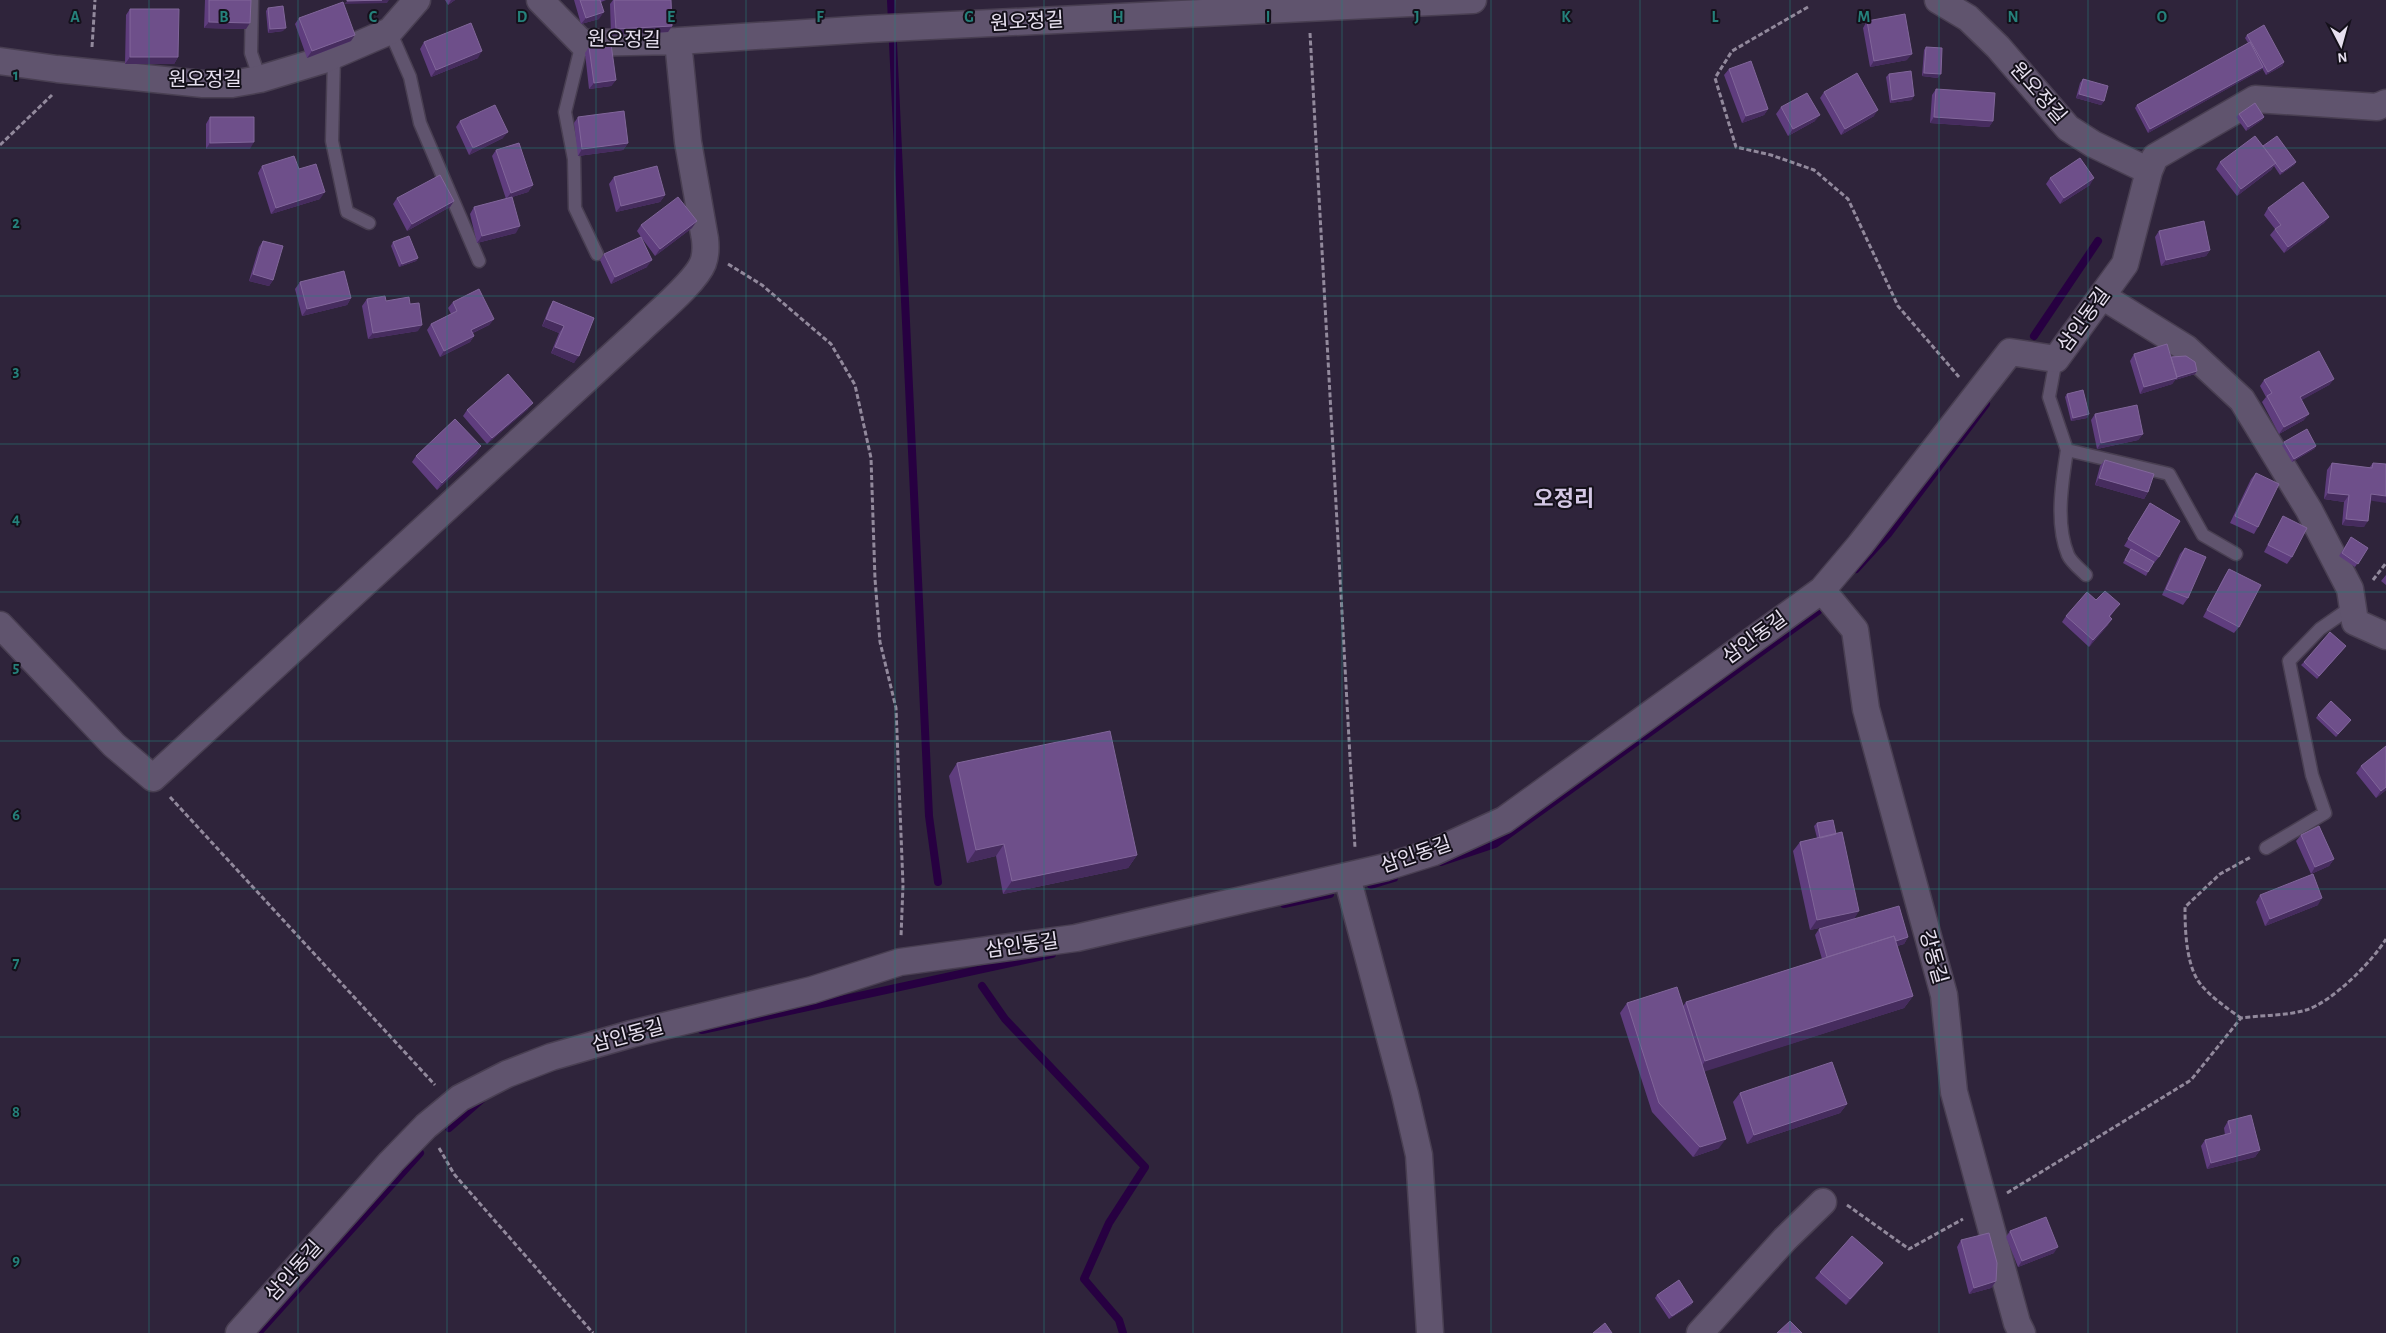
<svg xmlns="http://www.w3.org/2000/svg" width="2386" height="1333" viewBox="0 0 2386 1333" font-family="'Alegreya Sans','Noto Sans KR',sans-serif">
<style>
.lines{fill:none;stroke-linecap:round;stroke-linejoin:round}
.stream{stroke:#270041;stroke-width:8}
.lane-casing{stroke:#493f52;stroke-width:15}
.street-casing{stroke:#493f52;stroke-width:29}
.path{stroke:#92899c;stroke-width:3;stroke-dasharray:5 2.5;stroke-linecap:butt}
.lane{stroke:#60546e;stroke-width:12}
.street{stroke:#60546e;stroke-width:26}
.wall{fill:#5f3d7e}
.shaded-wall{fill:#462c5e}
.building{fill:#6e4f8a;stroke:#81669a}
.grid{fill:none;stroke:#25817b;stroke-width:1;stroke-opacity:0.55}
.labels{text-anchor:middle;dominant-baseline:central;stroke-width:4;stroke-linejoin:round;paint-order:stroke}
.street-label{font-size:20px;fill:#e7e0ef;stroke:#14101a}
.quarter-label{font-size:22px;font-weight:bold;fill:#d4c7e5;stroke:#14101a}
.grid-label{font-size:16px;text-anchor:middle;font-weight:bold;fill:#25817b;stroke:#14101a;stroke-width:4;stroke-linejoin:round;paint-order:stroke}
</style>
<rect width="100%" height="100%" fill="#2f243b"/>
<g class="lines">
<!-- stream -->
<path class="stream" d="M891 0 929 816 938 882
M2034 336 2098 241
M1856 569 1888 534 1986 404
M1441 862 1495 844 1818 611
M1371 885 1394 878
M1284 904 1330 894
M982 986 1005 1019 1145 1167 1109 1223 1084 1279 1119 1320 1123 1333
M702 1030 1052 954
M449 1128 482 1099
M258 1333 420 1153"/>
<!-- lane casing -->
<g class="lane-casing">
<path id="lane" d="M252 0 251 53 260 79
M390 31 410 77 420 123 479 261
M582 43 565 112 574 159 575 208 597 254
M334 55 332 141 347 212 369 223
M2056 359 2049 397 2067 450 2169 474 2203 535 2236 554
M2067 450C2062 482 2055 524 2068 555 2071 562 2080 569 2086 575
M2266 848 2325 813 2312 775 2289 661 2320 629 2353 606"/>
</g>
<!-- street casing -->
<g class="street-casing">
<path id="street" d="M540 0 582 43 678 41 868 29 1473 0
M1938 0 1968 18 1998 47 2068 128 2093 144 2149 171
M0 61 57 69 203 84H232L260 79 323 60 390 31 417 0
M2102 296 2186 348 2242 400 2309 510 2350 589 2355 622 2386 636
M1822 590 1855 630 1866 709 1944 995 1954 1092 2017 1323 2022 1333
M0 625 114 745 153 778 639 331C655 315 695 283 703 263 706 255 706 248 705 239L688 142 678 41
M1347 877 1405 1094 1419 1155 1430 1333
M239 1333 391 1162 426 1126 460 1098 507 1074 551 1057 631 1034 812 990 900 962 1076 938 1386 867 1434 852 1504 820 1822 590 1860 545 2010 352 2056 359 2125 264 2149 171 2155 157 2255 99 2377 107 2386 103
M1700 1333 1785 1239 1823 1202"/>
</g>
<!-- path -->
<path class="path" d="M1808 7 1732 51 1715 78 1736 147 1771 155 1814 170 1848 199 1898 306 1959 377
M1310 33 1355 848
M92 47 95 0
M0 145 52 95
M728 264 762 285 831 344 855 385 871 458 875 579 880 642 896 708 903 885 901 937
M2373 580 2386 563
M170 797 435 1085
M2241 1018C2228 1009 2205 993 2197 979 2186 960 2185 929 2185 907L2220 874 2251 857
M439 1148 454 1174 593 1333
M2007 1193 2191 1080 2241 1018C2262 1015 2286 1016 2306 1010 2332 1002 2372 962 2386 939
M1847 1205 1909 1249 1963 1219"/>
<!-- lane -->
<use href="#lane" class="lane"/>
<!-- street -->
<use href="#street" class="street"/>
</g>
<!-- wall -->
<path class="wall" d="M205 0H251L246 29 204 28Z
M445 0H455L448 5Z
M574 0H606L601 2 599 19 581 24Z
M613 0H671L672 26 668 32 611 35 610 4Z
M268 8 283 31 268 33 266 11Z
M130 9 178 57 174 64H125L126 15Z
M299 18 351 41 307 58 295 24Z
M1867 21 1907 60 1870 67 1863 28Z
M2247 35 2284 62 2282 66 2266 75 2262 68 2261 70 2148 133 2135 108 2137 105 2248 43 2245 38Z
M424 42 478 58 431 77 420 49Z
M589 47 616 80 611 86 589 89 585 53Z
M1926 47 1938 78 1922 76 1924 50Z
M1729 69 1768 109 1764 115 1742 123 1724 75Z
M1889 74 1912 100 1890 103 1886 77Z
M2083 79 2104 101 2101 105 2076 98 2080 83Z
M1936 89 1993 121 1989 127 1930 123 1932 95Z
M1824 92 1874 116 1841 135 1820 98Z
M1781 107 1815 121 1788 136 1776 114Z
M2239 114 2264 117 2262 120 2246 131 2236 117Z
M210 117 250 149H206V124Z
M578 117 628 143 623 150 578 156 574 123Z
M460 121 503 138 469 155 456 127Z
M2263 146 2296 162 2294 165 2280 175 2274 166 2271 170 2237 196 2216 169 2220 162Z
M496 150 533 185 528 192 512 197 516 233 477 243 470 214 474 207 506 199 492 156Z
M262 166 299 169 320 199 271 214 258 173Z
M614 177 665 195 660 202 616 212 609 184Z
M2050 178 2090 185 2060 204 2046 184Z
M397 198 454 201 450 207 407 231 393 204Z
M2268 208 2329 217 2324 223 2284 253 2270 235 2275 229 2264 215Z
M641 225 692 228 655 256 641 237 647 267 611 284 600 260 604 254 641 237 637 231Z
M2159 231 2210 250 2206 256 2161 266 2155 237Z
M263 241 273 280 269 286 249 281 259 247Z
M393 242 418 258 416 261 399 267 391 246Z
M300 282 351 298 347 305 302 316 295 289Z
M367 299 410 304 418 331 368 339 362 306Z
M553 301 594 318 574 363 551 353 559 333 542 326 549 308Z
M453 302 494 319 489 325 473 333 474 336 470 342 440 357 427 330 431 324 451 314 448 308Z
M2134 354 2171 358V357L2197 371 2195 374 2175 380 2172 384 2140 394 2130 361Z
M2334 379 2329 385 2301 400 2304 420 2279 434 2262 402 2266 397 2260 386 2264 380Z
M2067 394 2089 414 2087 418 2071 421 2065 397Z
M528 409 487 444 463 416 467 410Z
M2095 414 2143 434 2138 440 2097 449 2091 420Z
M2284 442 2316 446 2314 449 2292 462 2282 445Z
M477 453 437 490 412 462 416 456Z
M2105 460 2148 492 2144 499 2095 485 2100 466Z
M2332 463 2369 468 2373 463 2371 501 2364 527 2342 525 2344 502 2324 499 2327 470Z
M2256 473 2258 527 2254 534 2230 523 2251 479Z
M2150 503 2159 557 2154 563 2153 562 2146 576 2123 563 2130 549 2124 546Z
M2283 516 2292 557 2287 564 2264 552 2279 523Z
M2351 537 2368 548 2355 567 2339 556Z
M2185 548 2188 598 2183 605 2162 595 2180 554Z
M2229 569 2239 627 2234 633 2203 617 2225 575Z
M2386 575V585L2381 581Z
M2096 600 2115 610 2110 617 2108 625 2089 647 2062 622 2066 616Z
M2346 646 2317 679 2301 665 2304 662Z
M2318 715 2351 720 2336 737 2316 718Z
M957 763 1137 855 1128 868 1003 894 996 856 967 863 949 776Z
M2361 766 2386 790 2376 798 2356 773Z
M1817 823 1854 919 1908 937 1904 944 1897 946 1913 996 1904 1008 1704 1071 1719 1148 1693 1157 1652 1112 1620 1013 1627 1003 1683 1006 1686 1002 1822 959 1815 935 1819 929 1836 924 1810 930 1793 851 1800 842 1817 838 1814 826Z
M2301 835 2334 859 2329 866 2311 874 2296 841Z
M2260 895 2318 905 2265 926 2256 902Z
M1740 1093 1847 1104 1840 1113 1747 1144 1733 1102Z
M2228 1121 2260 1150 2255 1157 2207 1169 2201 1146 2205 1140 2225 1135 2224 1128Z
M2010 1231 2054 1253 2018 1267 2006 1237Z
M1961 1240 1996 1281 1991 1288 1969 1294 1957 1247Z
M1883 1263 1878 1269 1846 1305 1815 1278 1820 1272Z
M1657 1295 1693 1302 1691 1305 1669 1319 1655 1298Z"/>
<!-- shaded-wall -->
<path class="shaded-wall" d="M389 0 387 3 344 4 347 1Z
M451 0H455L448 5Z
M604 12 599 19 581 24 586 18Z
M209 22 250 23 246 29 204 28Z
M672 26 668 32 611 35 616 29Z
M286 28 283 31 268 33 270 29Z
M355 35 351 41 307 58 312 51Z
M482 51 478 58 431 77 436 70Z
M1912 54 1907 60 1870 67 1874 61Z
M130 57H178L174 64H125Z
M2284 62 2282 66 2266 75 2268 72Z
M2263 67 2261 70 2148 133 2150 129Z
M1924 73 1941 74 1938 78 1922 76Z
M616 80 611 86 589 89 594 83Z
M2079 94 2104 101 2101 105 2076 98Z
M1914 96 1912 100 1890 103 1892 100Z
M1768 109 1764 115 1742 123 1746 116Z
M1878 110 1874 116 1841 135 1845 129Z
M1820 115 1815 121 1788 136 1793 129Z
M1934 117 1993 121 1989 127 1930 123Z
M2264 117 2262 120 2246 131 2248 127Z
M508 132 503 138 469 155 473 148Z
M254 142 250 149H206L210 143Z
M628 143 623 150 578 156 582 149Z
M2296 162 2294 165 2280 175 2282 172Z
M2276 163 2271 170 2237 196 2241 189Z
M2094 178 2090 185 2060 204 2064 198Z
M533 185 528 192 506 199 511 193Z
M325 192 320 199 271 214 276 208Z
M665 195 660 202 616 212 621 206Z
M454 201 450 207 407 231 412 224Z
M2329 217 2324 223 2284 253 2288 247Z
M697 221 692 228 655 256 660 249Z
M520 226 516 233 477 243 482 236Z
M2210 250 2206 256 2161 266 2166 260Z
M418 258 416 261 399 267 402 264Z
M652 260 647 267 611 284 615 277Z
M253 274 273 280 269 286 249 281Z
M351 298 347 305 302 316 307 309Z
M494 319 489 325 466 336 471 330Z
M546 319 564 326 559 333 542 326Z
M422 325 418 331 368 339 373 333Z
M474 336 470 342 440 357 444 351Z
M555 347 579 356 574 363 551 353Z
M2197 371 2195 374 2175 380 2177 377Z
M2177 378 2172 384 2140 394 2144 387Z
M2334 379 2329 385 2295 404 2300 397Z
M533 403 528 409 487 444 492 438Z
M2089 414 2087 418 2071 421 2073 418Z
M2309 414 2304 420 2279 434 2284 427Z
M2143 434 2138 440 2097 449 2101 443Z
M481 446 477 453 437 490 442 483Z
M2316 446 2314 449 2292 462 2294 459Z
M2099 478 2148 492 2144 499 2095 485Z
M2328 493 2349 495 2344 502 2324 499Z
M2371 494 2386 496V503L2367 500Z
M2346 519 2368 521 2364 527 2342 525Z
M2112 619 2108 625 2089 647 2093 640Z
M2386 787V790L2376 798 2381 791Z
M1004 844 996 856 967 863 976 850Z
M1137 855 1128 868 1003 894 1012 881Z
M2334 859 2329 866 2311 874 2315 867Z
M2322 898 2318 905 2265 926 2270 919Z
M1859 911 1853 921 1810 930 1817 920Z
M1908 937 1904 944 1824 968 1829 961Z
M1913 996 1904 1008 1697 1074 1705 1061Z
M1847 1104 1840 1113 1747 1144 1754 1135Z
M1726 1139 1719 1148 1693 1157 1700 1147Z
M2260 1150 2255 1157 2207 1169 2211 1163Z
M2058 1247 2054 1253 2018 1267 2022 1261Z
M1883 1263 1878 1269 1846 1305 1850 1299Z
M1996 1281 1991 1288 1969 1294 1974 1288Z
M1693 1302 1691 1305 1669 1319 1672 1316Z"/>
<!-- building -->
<path class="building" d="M209 0H251L250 23 209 22Z
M347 0H382L347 1Z
M580 0H600L604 12 586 18Z
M614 0H671L672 26 616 29Z
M343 2 355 35 312 51 299 18Z
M283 6 286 28 270 29 268 8Z
M130 9H179L178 57H130Z
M1905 14 1912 54 1874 61 1867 21Z
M471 23 482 51 436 70 424 42Z
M2264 25 2284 62 2268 72 2247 35Z
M2250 42 2263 67 2150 129 2137 105Z
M611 44 616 80 594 83 589 47Z
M1926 47 1942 48 1941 74 1924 73Z
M1751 61 1768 109 1746 116 1729 69Z
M1911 71 1914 96 1892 100 1889 74Z
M1857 73 1878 110 1845 129 1824 92Z
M2083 79 2108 86 2104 101 2079 94Z
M1936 89 1995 93 1993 121 1934 117Z
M1807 93 1820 115 1793 129 1781 107Z
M2255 103 2264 117 2248 127 2239 114Z
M495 105 508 132 473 148 460 121Z
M624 111 628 143 582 149 578 117Z
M210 117H254V142L210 143Z
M2255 136 2276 163 2241 189 2220 162Z
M2277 136 2296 162 2282 172 2263 146Z
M519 143 533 185 511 193 496 150Z
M294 156 299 169 316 164 325 192 276 208 262 166Z
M2080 158 2094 178 2064 198 2050 178Z
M657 166 665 195 621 206 614 177Z
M440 175 454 201 412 224 397 198Z
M2303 182 2329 217 2288 247 2275 229 2281 225 2268 208Z
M512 197 520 226 482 236 474 207Z
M678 197 697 221 660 249 641 225Z
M2204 221 2210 250 2166 260 2159 231Z
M409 236 418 258 402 264 393 242Z
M641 237 652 260 615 277 604 254Z
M263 241 283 246 273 280 253 274Z
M344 271 351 298 307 309 300 282Z
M479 289 494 319 471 330 474 336 444 351 431 324 457 311 453 302Z
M385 296 386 301 409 297 410 304 419 303 422 325 373 333 367 299Z
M553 301 594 318 579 356 555 347 564 326 546 319Z
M2167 344 2177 378 2144 387 2134 354Z
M2319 351 2334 379 2300 397 2309 414 2284 427 2267 396 2272 393 2264 380Z
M2186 356 2195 362 2197 371 2177 377 2171 357Z
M508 374 533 403 492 438 467 410Z
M2083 390 2089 414 2073 418 2067 394Z
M2137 405 2143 434 2101 443 2095 414Z
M455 419 481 446 442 483 416 456Z
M2307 429 2316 446 2294 459 2284 442Z
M2105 460 2154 474 2148 492 2099 478Z
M2332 463 2372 468 2373 463 2386 464V496L2371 494 2368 521 2346 519 2349 495 2328 493Z
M2256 473 2279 484 2258 527 2235 516Z
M2150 503 2180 521 2159 557 2128 539Z
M2283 516 2307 528 2292 557 2268 545Z
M2351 537 2368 548 2358 564 2342 553Z
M2185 548 2206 557 2188 598 2166 589Z
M2131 549 2154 562 2148 572 2125 560Z
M2229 569 2261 585 2239 627 2207 610Z
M2105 591 2120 604 2109 616 2112 619 2093 640 2066 616 2087 592 2096 600Z
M2330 632 2346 646 2319 676 2304 662Z
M2331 701 2351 720 2338 734 2318 715Z
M1110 731 1137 855 1012 881 1004 844 976 850 957 763Z
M2386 746V787L2381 791 2361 766Z
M1833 820 1836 834 1820 838 1817 823Z
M2319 826 2334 859 2315 867 2301 835Z
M1842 832 1859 911 1817 920 1800 842Z
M2313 874 2322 898 2270 919 2260 895Z
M1899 906 1908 937 1896 941 1894 936 1827 957 1819 929Z
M1894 936 1913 996 1705 1061 1686 1002Z
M1677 987 1726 1139 1700 1147 1659 1103 1627 1003Z
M1832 1062 1847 1104 1754 1135 1740 1093Z
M2251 1115 2260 1150 2211 1163 2205 1140 2231 1133 2228 1121Z
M2046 1217 2058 1247 2022 1261 2010 1231Z
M1989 1233 1997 1263 1996 1281 1974 1288 1961 1240Z
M1852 1236 1883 1263 1850 1299 1820 1272Z
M1679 1280 1693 1302 1672 1316 1657 1295Z
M1790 1321 1802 1333H1777Z
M1605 1323 1612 1333H1593Z"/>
<!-- grid -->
<path class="grid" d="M149 0V1333M298 0V1333M447 0V1333M596 0V1333M746 0V1333M895 0V1333M1044 0V1333M1193 0V1333M1342 0V1333M1491 0V1333M1640 0V1333M1790 0V1333M1939 0V1333M2088 0V1333M2237 0V1333M0 148H2386M0 296H2386M0 444H2386M0 592H2386M0 741H2386M0 889H2386M0 1037H2386M0 1185H2386"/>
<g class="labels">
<!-- street labels -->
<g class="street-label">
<text transform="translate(1027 22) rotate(-3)">원오정길</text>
<text transform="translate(624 40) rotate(1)">원오정길</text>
<text x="205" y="80">원오정길</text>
<text transform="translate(2038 93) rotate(49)">원오정길</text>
<text transform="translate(2084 320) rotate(-54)">삼인동길</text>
<text transform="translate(1755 638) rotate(-36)">삼인동길</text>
<text transform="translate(1416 855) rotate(-19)">삼인동길</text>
<text transform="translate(1022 946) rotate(-8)">삼인동길</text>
<text transform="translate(1933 957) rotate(74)">강동길</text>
<text transform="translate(628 1036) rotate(-15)">삼인동길</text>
<text transform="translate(294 1271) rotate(-48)">삼인동길</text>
</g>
<!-- quarter labels -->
<g class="quarter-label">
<text x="1564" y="499">오정리</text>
</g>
</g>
<g class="grid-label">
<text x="75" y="22">A</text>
<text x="224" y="22">B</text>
<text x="373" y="22">C</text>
<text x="522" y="22">D</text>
<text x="671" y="22">E</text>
<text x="820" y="22">F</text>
<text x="969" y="22">G</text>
<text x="1118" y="22">H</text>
<text x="1268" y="22">I</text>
<text x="1417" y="22">J</text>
<text x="1566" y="22">K</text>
<text x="1715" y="22">L</text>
<text x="1864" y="22">M</text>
<text x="2013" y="22">N</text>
<text x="2162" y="22">O</text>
<text x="16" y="80">1</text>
<text x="16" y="228">2</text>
<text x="16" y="376">3</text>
<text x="16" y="524">4</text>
<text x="16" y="672">5</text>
<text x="16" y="820">6</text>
<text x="16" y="968">7</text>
<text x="16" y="1117">8</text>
<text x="16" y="1265">9</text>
</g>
<!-- north arrow -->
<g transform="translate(2341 45) rotate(174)" stroke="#14101a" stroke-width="4" paint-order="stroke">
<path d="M0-4L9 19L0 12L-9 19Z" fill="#e7e0ef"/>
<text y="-8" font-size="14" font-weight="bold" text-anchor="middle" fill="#e7e0ef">N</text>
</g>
</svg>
